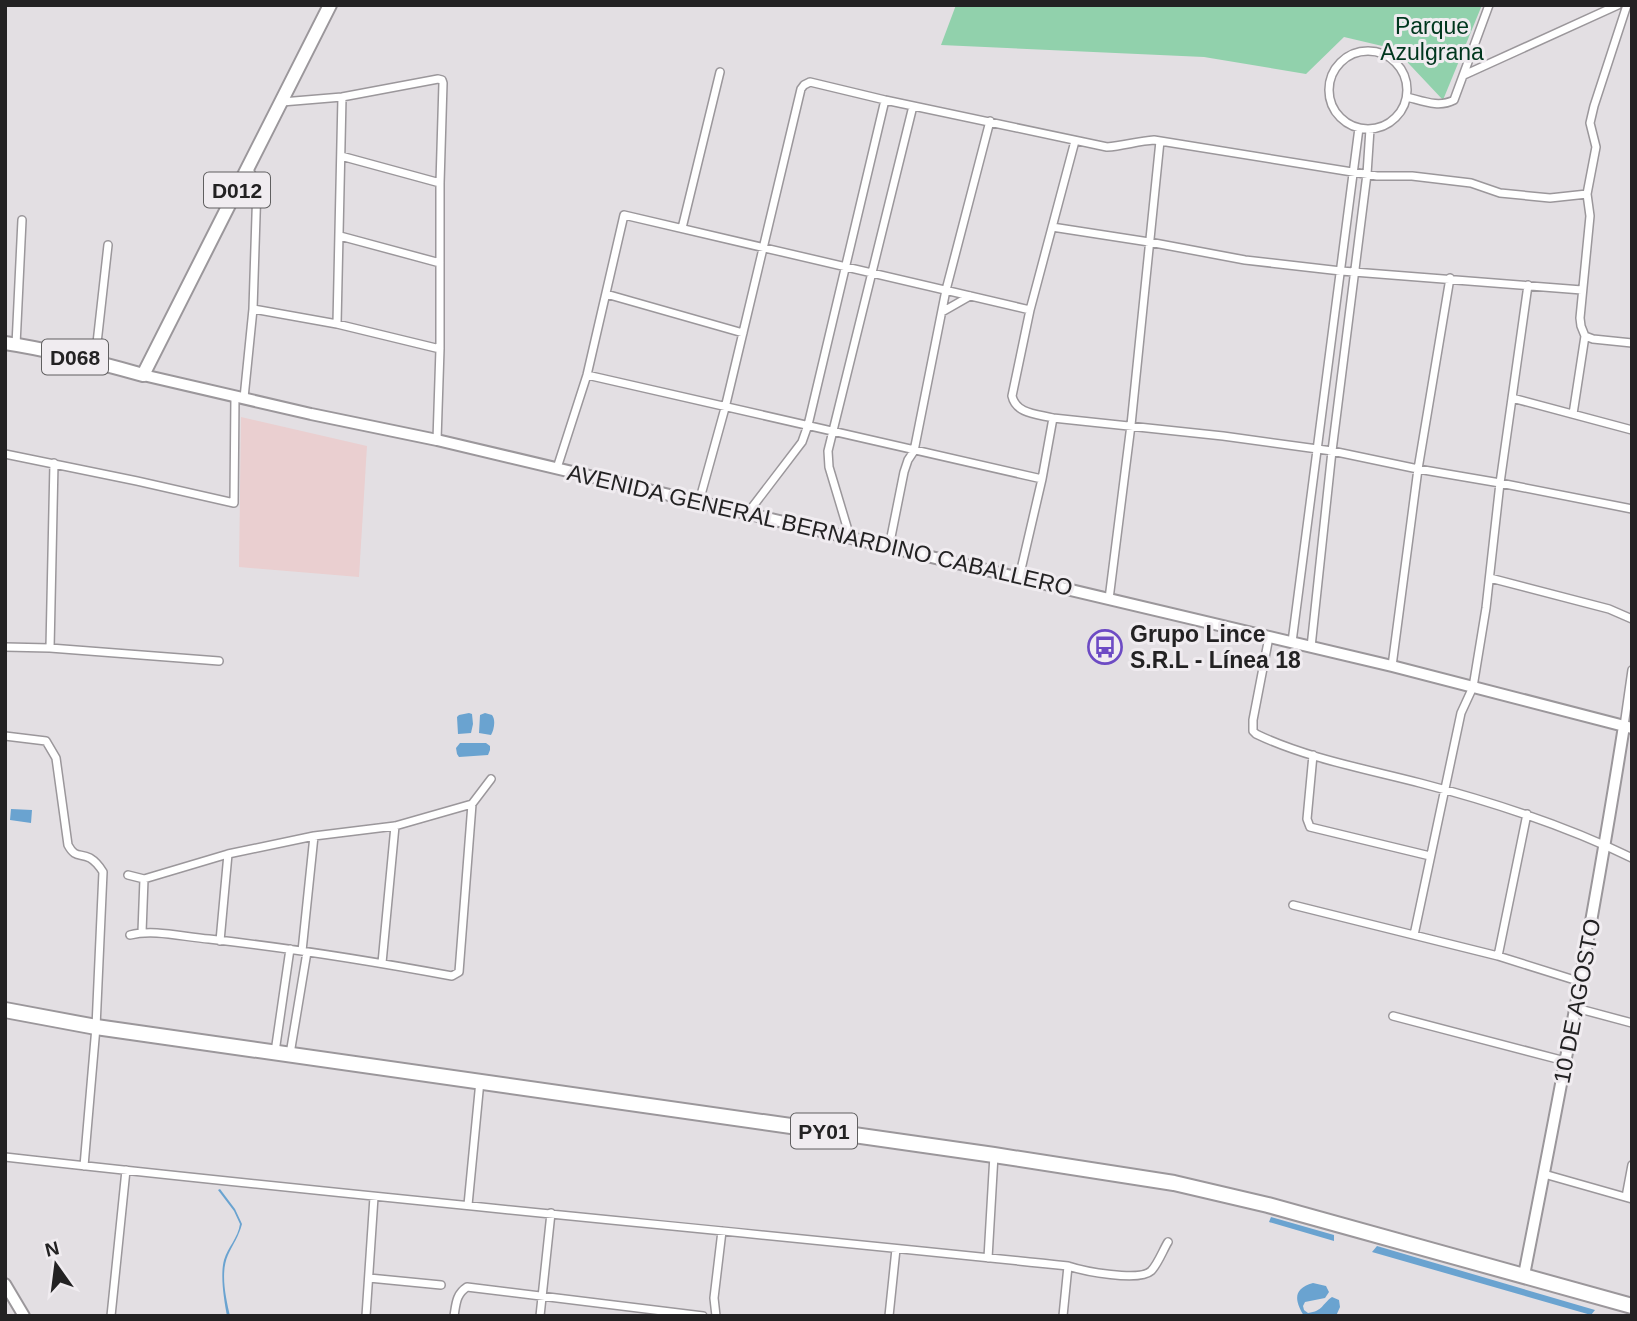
<svg xmlns="http://www.w3.org/2000/svg" width="1637" height="1321" viewBox="0 0 1637 1321" font-family="Arial,sans-serif">
<style>
.industrial{fill:#eacfd0}
.green{fill:#91d1ac}
.water{fill:#6aa3d0}
.lines{fill:none;stroke-linecap:round;stroke-linejoin:round}
.street-casing{stroke:#9b979b;stroke-width:10}
.secondary-casing{stroke:#9b979b;stroke-width:14}
.primary-casing{stroke:#9b979b;stroke-width:16}
.highway-casing{stroke:#9b979b;stroke-width:18}
.street{stroke:#fff;stroke-width:7}
.secondary{stroke:#fff;stroke-width:10}
.primary{stroke:#fff;stroke-width:12}
.highway{stroke:#fff;stroke-width:14}
.labels{text-anchor:middle;dominant-baseline:central;stroke-width:6;stroke-linejoin:round;paint-order:stroke}
.shield{fill:#f0ecf0;stroke:#605f60;stroke-width:2}
.shield-label{font-size:21px;font-weight:bold;fill:#232223}
.park-label{font-size:23px;fill:#00371e;stroke:#f0ecf0}
.street-label{font-size:23px;fill:#232223;stroke:#f0ecf0}
.poi-label{font-size:23px;font-weight:bold;fill:#232223;stroke:#f0ecf0;text-anchor:start}
</style>
<rect width="100%" height="100%" fill="#e3dfe3"/>
<!-- industrial -->
<path class="industrial" d="M241 417 367 446 359 577 239 567Z"/>
<!-- green -->
<path class="green" d="M956 5H1482L1443 100 1395 49 1344 37 1306 74 1204 57 941 45Z"/>
<!-- water -->
<path class="water" d="M469 713 472 714 473 724 471 733 458 734 457 717 459 715Z
M485 713 492 715C496 720 494 730 491 735L479 733 480 715Z
M460 743H486L490 746V750L488 755 459 757 457 754 456 748Z
M11 809 32 810 31 823 10 820Z
M220 1189 235 1209 242 1224C239 1236 233 1244 228 1255 220 1273 226 1298 230 1316H227C224 1300 220 1275 224 1260 228 1247 238 1238 240 1224L234 1211 218 1190Z
M1271 1217 1334 1235V1241L1269 1222Z
M1377 1246 1595 1310 1591 1315 1372 1252Z
M1313 1283 1326 1286 1329 1292 1325 1298 1305 1302 1303 1306 1304 1310 1308 1313C1323 1311 1322 1304 1332 1297L1339 1300 1340 1307 1336 1316H1304C1295 1301 1292 1289 1313 1283Z"/>
<g class="lines">
<!-- street casing -->
<g class="street-casing">
<path id="street" d="M1329 90a39 39 0 1 1 78 0a39 39 0 1 1-78 0Z
M1464 75 1618 5
M1407 97C1423 101 1439 108 1454 100L1489 5
M282 102 342 97 438 79 442 80 443 83 440 183V349L437 440
M1075 141 1030 310 1012 396C1016 414 1037 414 1053 418L1223 436 1332 451 1418 469 1500 483 1632 509
M341 156 440 183
M1587 194 1590 216 1580 318 1581 326 1585 336 1593 339 1632 343
M1052 227 1149 242 1245 260 1341 271 1582 290
M682 228 720 72
M340 236 440 263
M606 294 743 333
M253 309 337 324 440 349
M942 312 970 296
M337 324 342 97
M16 345 22 220
M95 361 108 245
M587 375 1042 479
M244 398 253 309 257 185 256 180 248 169
M1512 398 1632 430
M1573 414 1585 336
M5 454 137 481 234 503 235 396
M557 468 587 375 624 215 1030 310
M699 502 725 408 801 89 804 85 810 82 885 100 1107 147C1123 146 1138 141 1154 140L1377 176H1412L1471 183 1500 193 1550 198 1587 194 1596 147 1590 123 1594 106 1627 5
M747 514 802 442 808 425 885 100
M850 537 829 467 828 451 913 106
M889 547 904 472 908 460 914 451 946 290 990 121
M1019 578 1042 479 1053 418
M1490 578 1609 609 1632 619
M1109 599 1131 425 1160 141
M1269 637 1253 720V731L1256 734C1306 758 1366 769 1420 783 1493 802 1564 825 1632 858
M1292 642 1359 128
M5 647 50 648 54 463
M1311 647 1332 451 1367 174 1370 129
M50 648 219 661
M1392 666 1418 469 1450 278
M1624 726 1632 670
M5 736 46 741 56 758 68 845C75 858 79 853 90 858 95 861 100 867 103 872L96 1027 84 1166
M1313 755 1307 819 1310 827 1430 856
M128 875 144 879 228 854 314 836 395 826 472 804 491 779
M1293 905 1498 956 1581 982
M142 932 144 879
M130 935C154 929 183 937 209 939 290 948 371 961 452 976L459 972 472 804
M1414 935 1461 713 1473 687 1486 608 1500 483 1528 285
M220 941 228 854
M302 951 314 836
M1498 956 1527 814
M382 963 395 826
M1576 1008 1632 1023
M1393 1016 1565 1061
M275 1052 290 949
M290 1054 307 952
M5 1157C359 1197 714 1229 1068 1266 1083 1271 1139 1282 1151 1271 1158 1264 1163 1250 1168 1242
M1544 1174 1632 1199
M1626 1197 1632 1165
M468 1205 480 1081
M988 1258 994 1155
M369 1278 441 1285
M111 1316 126 1170
M366 1316 374 1197
M454 1316C456 1304 456 1294 467 1287L703 1316
M540 1316 551 1213
M716 1316 714 1298 722 1231
M889 1316 896 1249
M1063 1316 1068 1266"/>
</g>
<!-- secondary casing -->
<g class="secondary-casing">
<path id="secondary" d="M143 375 311 414 437 440 889 547 1392 666 1632 728
M1524 1275C1560 1092 1595 910 1624 726
M5 1284 24 1316"/>
</g>
<!-- primary casing -->
<g class="primary-casing">
<path id="primary" d="M5 343C52 350 97 362 143 375L330 5"/>
</g>
<!-- highway casing -->
<g class="highway-casing">
<path id="highway" d="M5 1010 96 1027 994 1155 1174 1183 1268 1205 1632 1306"/>
</g>
<!-- street -->
<use href="#street" class="street"/>
<!-- secondary -->
<use href="#secondary" class="secondary"/>
<!-- primary -->
<use href="#primary" class="primary"/>
<!-- highway -->
<use href="#highway" class="highway"/>
</g>
<!-- icons -->
<defs>
<g id="bus-ring" transform="scale(1.75)"><circle r="9.5" fill="#f0ecf0" stroke="#6d4bc4" stroke-width="1.5"/><path d="M-5-6H5V4H4V6H2V4H-2V6H-4V4H-5ZM-3.5-4V0h7V-4ZM-3.5 1.2v1.5H-2V1.2ZM2 1.2v1.5H3.5V1.2Z" fill="#6d4bc4"/></g>
</defs>
<g fill-rule="evenodd">
<use href="#bus-ring" x="1105" y="647"/>
</g>
<g class="labels">
<!-- shield labels -->
<g class="shield">
<rect x="204" y="172.5" width="66" height="35" rx="5"/>
<rect x="42" y="339.5" width="66" height="35" rx="5"/>
<rect x="791" y="1113.5" width="66" height="35" rx="5"/>
</g>
<g class="shield-label">
<text x="237" y="190">D012</text>
<text x="75" y="357">D068</text>
<text x="824" y="1131">PY01</text>
</g>
<!-- park labels -->
<g class="park-label">
<text x="1432" y="26">Parque<tspan x="1432" dy="26">Azulgrana</tspan></text>
</g>
<!-- street labels -->
<g class="street-label">
<text transform="translate(820 530) rotate(13)">AVENIDA GENERAL BERNARDINO CABALLERO</text>
<text transform="translate(1577 1001) rotate(-79)">10 DE AGOSTO</text>
</g>
<!-- poi labels -->
<g class="poi-label">
<text x="1130" y="634">Grupo Lince<tspan x="1130" dy="26">S.R.L - Línea 18</tspan></text>
</g>
</g>
<!-- border -->
<rect width="1637" height="1321" fill="none" stroke="#232223" stroke-width="14"/>
<!-- north arrow -->
<g transform="translate(56 1265) rotate(346)" stroke="#f0ecf0" stroke-width="5" paint-order="stroke">
<path d="M0-5L12 26L0 18L-12 26Z" fill="#232223"/>
<text y="-10" font-size="19" font-weight="bold" text-anchor="middle" fill="#232223">N</text>
</g>
</svg>
